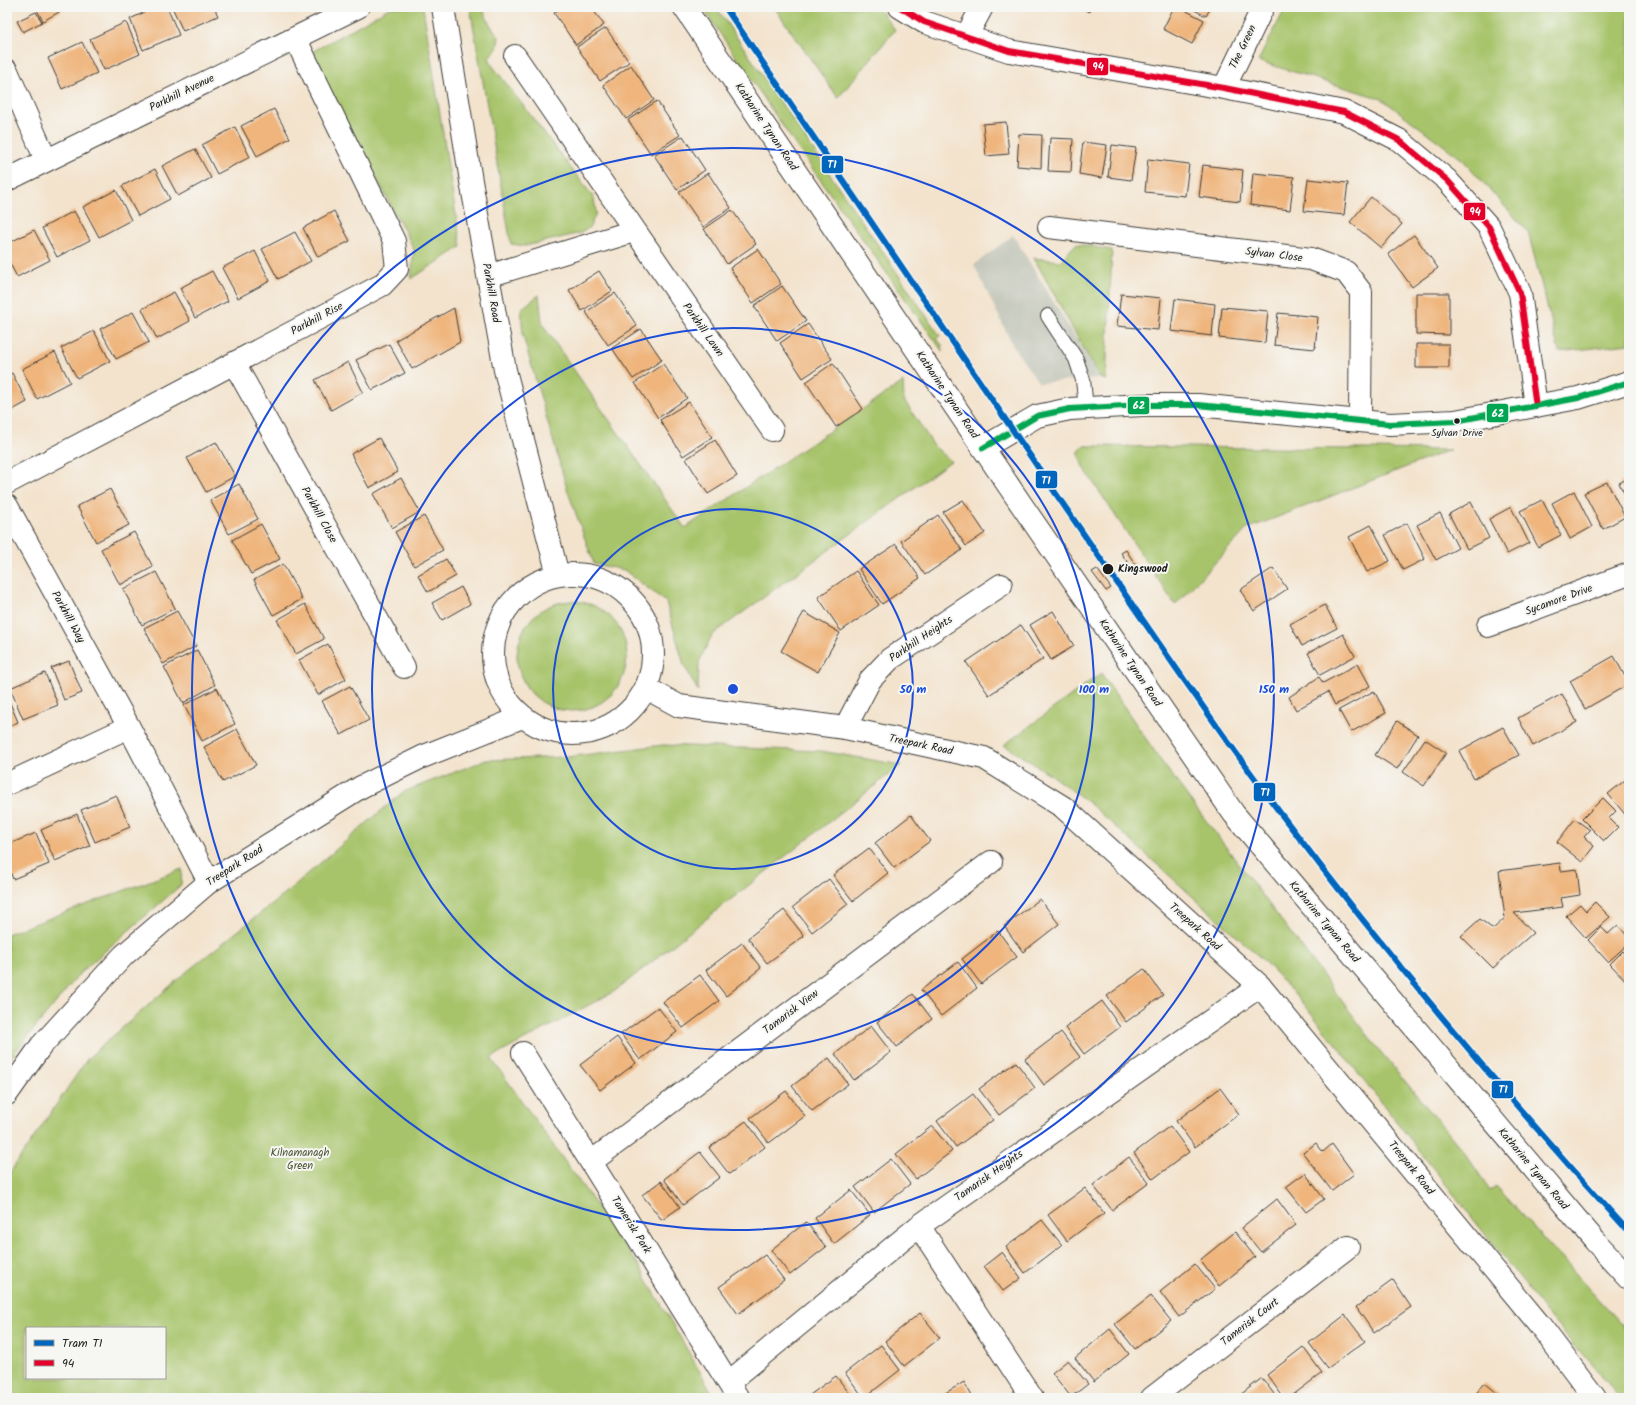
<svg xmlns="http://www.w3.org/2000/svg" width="1636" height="1405" viewBox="0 0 1636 1405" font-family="Kalam,sans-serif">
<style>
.industrial{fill:#c3c6b9}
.green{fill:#a7c46b;stroke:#627044;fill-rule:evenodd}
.building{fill:#efb57d}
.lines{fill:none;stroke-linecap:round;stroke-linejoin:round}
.service-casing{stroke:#3c3a37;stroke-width:16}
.minor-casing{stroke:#3c3a37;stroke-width:24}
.tertiary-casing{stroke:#3c3a37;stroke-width:24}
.secondary-casing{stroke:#3c3a37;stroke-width:24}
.service{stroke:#fff;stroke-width:14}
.minor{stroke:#fff;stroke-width:22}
.tertiary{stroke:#fff;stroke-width:22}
.secondary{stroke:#fff;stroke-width:22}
.bus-1-casing{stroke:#f6f6f2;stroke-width:9}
.bus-2-casing{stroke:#f6f6f2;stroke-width:9}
.bus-1{stroke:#e4002b;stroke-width:6}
.bus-2{stroke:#00a651;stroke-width:6}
.tram-1-casing{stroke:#f6f6f2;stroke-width:9}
.tram-1{stroke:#0065bd;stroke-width:6}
.ring{fill:none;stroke:#1d4ed8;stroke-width:2}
.bus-dot{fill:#1c1c1c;stroke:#f6f6f2;stroke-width:1.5}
.labels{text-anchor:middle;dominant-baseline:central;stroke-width:4;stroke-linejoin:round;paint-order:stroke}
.bus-label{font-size:10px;fill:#1c1c1c;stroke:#f6f6f2}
.street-label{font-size:11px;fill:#1c1c1c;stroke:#f6f6f2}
.stop-label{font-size:11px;font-weight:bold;fill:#1c1c1c;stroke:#f6f6f2;text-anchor:start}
.park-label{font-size:11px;fill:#4d5738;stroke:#f6f6f2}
.centre{fill:#1d4ed8;stroke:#f6f6f2;stroke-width:2}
.ring-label{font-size:12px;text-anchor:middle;font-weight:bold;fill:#1d4ed8;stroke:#f6f6f2;stroke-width:4;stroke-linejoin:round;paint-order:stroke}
.line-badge{stroke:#f6f6f2;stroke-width:1.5}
.badge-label{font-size:11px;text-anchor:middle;font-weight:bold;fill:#fff}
</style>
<rect width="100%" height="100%" fill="#f6f6f2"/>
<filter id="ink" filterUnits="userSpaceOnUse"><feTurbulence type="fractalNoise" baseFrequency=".025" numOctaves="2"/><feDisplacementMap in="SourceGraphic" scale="8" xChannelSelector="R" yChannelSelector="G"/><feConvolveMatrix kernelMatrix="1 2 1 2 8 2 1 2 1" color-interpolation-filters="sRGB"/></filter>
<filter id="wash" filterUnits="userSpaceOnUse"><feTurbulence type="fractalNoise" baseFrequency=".012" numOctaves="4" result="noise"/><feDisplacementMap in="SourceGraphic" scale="16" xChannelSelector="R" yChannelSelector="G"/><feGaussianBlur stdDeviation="0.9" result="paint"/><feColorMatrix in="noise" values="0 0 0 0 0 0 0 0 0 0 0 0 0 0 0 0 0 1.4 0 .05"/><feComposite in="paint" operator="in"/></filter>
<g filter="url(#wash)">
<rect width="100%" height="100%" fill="#f3e3cd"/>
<!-- industrial -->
<path class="industrial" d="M1013 235 1100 378 1039 383 1014 348 974 265Z"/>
<!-- green -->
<path class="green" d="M391 7H423L461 247 411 279 414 249 310 53Z
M470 7H482L489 23 499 37 497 49 489 57 492 65 594 198 596 213 590 227 581 233 525 246 511 244Z
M702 7H716L940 336 936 338 943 346 941 347 944 351 943 352 801 153Z
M774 7H878L895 30 838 98Z
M1286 7H1629V344L1559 352 1528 232 1463 160 1382 99 1258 61Z
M1076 244 1112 250 1106 380 1100 378 1034 258 1060 261Z
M539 295 542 322 546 330 685 528 903 382 904 400 934 446 951 461 712 635 699 662 698 691 684 665 666 602 624 570 594 564 567 489 523 336 521 309Z
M1083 446H1091L1450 450 1247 529 1175 605 1083 467 1078 453Z
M517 656a55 55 0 1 1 110 0a55 55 0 1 1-110 0Z
M1101 673 1164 765 1379 1050 1465 1153 1490 1190 1496 1186 1629 1332V1398H1620L1547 1313 1304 1004 1264 961 1088 802 1048 773 1004 745Z
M663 745 821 751 901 765 615 991 491 1058 638 1264 715 1398H7V1177L88 1058 185 973 282 896 403 792 486 760 567 757ZM27 1328H165V1378H27Z
M182 869 181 885 81 972 7 1062V934Z"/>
<g id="blocks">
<!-- building -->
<path class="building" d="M43 7H59L61 11 43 21 37 10Z
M156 7H167L179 35 143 50 130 19Z
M172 7H214L218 16 183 31Z
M562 7H591L604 25 576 45 554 13Z
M1079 7H1091L1089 12Z
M1174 7H1179L1204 20 1192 44 1163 29Z
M1188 7H1211L1206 16Z
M36 12 42 22 23 32 17 21Z
M126 22 140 54 104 70 90 39Z
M606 28 629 62 600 81 577 47Z
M82 42 97 73 62 89 48 58Z
M631 65 654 100 626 119 603 85Z
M657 101 680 135 651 154 628 120Z
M274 109 290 138 257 156 241 126Z
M1006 122 1009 154 986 156 983 124Z
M235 127 250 157 217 174 202 145Z
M1019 134 1042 135 1041 168 1017 166Z
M683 136 705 170 677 190 654 155Z
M1050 138 1073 139 1071 172 1048 171Z
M1083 142 1107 145 1102 178 1079 174Z
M1112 145 1136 148 1131 180 1108 177Z
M195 149 211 178 178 196 162 166Z
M1148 159 1189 164 1185 196 1145 192Z
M1203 165 1243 170 1240 202 1199 197Z
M155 169 170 199 138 216 122 186Z
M708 173 731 208 703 227 679 192Z
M1253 173 1294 177 1290 210 1250 205Z
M1308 179 1348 183 1344 215 1304 211Z
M116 190 131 220 99 237 83 207Z
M1371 197 1402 224 1381 248 1350 222Z
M732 210 756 244 727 264 704 229Z
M74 211 90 240 57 257 42 228Z
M334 211 350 241 318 257 303 228Z
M34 230 50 260 17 277 7 258V244Z
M295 232 311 261 278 279 262 249Z
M1414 235 1438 268 1412 287 1388 254Z
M758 249 781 284 753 303 730 268Z
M255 251 270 281 238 298 222 268Z
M212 271 228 301 195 318 180 288Z
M599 271 612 291 582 311 569 290Z
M782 286 806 321 777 341 754 306Z
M174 292 190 321 157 339 142 309Z
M615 293 637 326 608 345 586 312Z
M1416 293H1449V335L1416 334Z
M1121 294 1161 298 1158 330 1117 326Z
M1175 299 1215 304 1212 336 1171 331Z
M1222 307 1268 311 1265 343 1219 338Z
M454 308 460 342 412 369 396 340Z
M133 312 149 342 116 359 100 329Z
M1278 313 1318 317 1315 349 1274 345Z
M808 324 832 359 803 378 780 343Z
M641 329 662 360 633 379 612 348Z
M94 331 110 361 77 378 61 348Z
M389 344 405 373 372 390 356 360Z
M1416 344H1449V368H1416Z
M55 352 70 382 37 399 22 369Z
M348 362 363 392 331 410 315 380Z
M833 363 863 409 836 427 806 382Z
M663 364 687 398 658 418 635 383Z
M12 373 27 402 7 413V375Z
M689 402 712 437 683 456 660 420Z
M379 438 398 472 369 488 351 454Z
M715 440 737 476 708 494 686 459Z
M216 442 235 476 206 492 187 458Z
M401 478 420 512 392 528 373 494Z
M1629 478V503L1619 483Z
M1607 482 1625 517 1603 529 1584 493Z
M239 484 258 519 229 534 210 500Z
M110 489 129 525 96 542 77 506Z
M1574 491 1592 527 1570 539 1552 503Z
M963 500 985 533 966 546 943 512Z
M1542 500 1561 535 1538 547 1520 511Z
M1471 502 1489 538 1467 549 1449 514Z
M1511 507 1529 543 1507 554 1489 519Z
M1440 513 1458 548 1436 560 1417 525Z
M938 515 962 550 925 575 901 541Z
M424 516 443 550 414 566 395 532Z
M1407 523 1425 559 1403 570 1385 535Z
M261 524 280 559 251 574 232 540Z
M1371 525 1390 561 1367 572 1349 537Z
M134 532 153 567 120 585 101 549Z
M896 544 920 578 882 604 859 569Z
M1126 550 1139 570 1135 573 1121 553Z
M446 559 456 576 428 592 418 575Z
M283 564 302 599 273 615 254 580Z
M1273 568 1287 589 1254 611 1240 590Z
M1097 569 1111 588 1106 591 1092 572Z
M856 571 879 605 841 631 818 597Z
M156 572 175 608 142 625 123 589Z
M461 587 470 604 442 620 432 603Z
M305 604 324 639 296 654 277 620Z
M1325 605 1337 628 1302 646 1290 624Z
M177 611 196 646 163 664 144 628Z
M1053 611 1074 646 1051 660 1030 625Z
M804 612 840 633 818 672 781 651Z
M1021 625 1043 659 989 695 966 662Z
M1343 634 1355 656 1320 675 1308 653Z
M328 644 346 679 318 695 299 660Z
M197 650 215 685 183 703 164 667Z
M1614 656 1629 684 1585 709 1570 681Z
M69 661 82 693 64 700 51 668Z
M1358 664 1370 686 1335 705 1328 692 1296 710 1289 697 1319 677 1323 683Z
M45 673 58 705 23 719 10 688Z
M350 686 369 720 341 735 322 701Z
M217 688 235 724 202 741 184 705Z
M1374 691 1386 713 1351 732 1339 710Z
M1562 694 1577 722 1533 746 1518 718Z
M7 696 18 722 7 727Z
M1397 721 1418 735 1397 769 1375 755Z
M1503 727 1519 755 1474 779 1459 751Z
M237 729 256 765 223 782 204 747Z
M1425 739 1446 753 1424 786 1403 772Z
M1629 777V819L1608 794Z
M116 795 130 827 95 842 81 810Z
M1603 798 1616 811 1609 818 1618 827 1604 841 1582 819Z
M77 814 90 846 55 861 41 830Z
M911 815 930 841 894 868 875 843Z
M1575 819 1590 830 1584 837 1594 846 1582 862 1557 842Z
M36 833 49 864 13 879 7 864V845Z
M869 848 888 873 853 901 833 875Z
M1560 863 1561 871 1577 869 1580 895 1561 898 1563 907 1514 913 1533 933 1493 968 1461 936 1480 919 1493 929 1505 918 1499 871Z
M829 879 848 904 812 932 793 907Z
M1040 899 1059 924 1023 952 1004 926Z
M1595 902 1610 917 1586 938 1566 916 1580 904 1586 911Z
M784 910 804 936 767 963 748 938Z
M1618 925 1629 938V943L1608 962 1588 940 1601 927 1608 934Z
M998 931 1017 957 981 984 962 959Z
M742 943 761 968 726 996 706 970Z
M1623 951 1629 958V984L1610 964Z
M958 962 977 988 941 1016 921 990Z
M1144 969 1163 995 1126 1022 1107 996Z
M700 975 719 1001 683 1028 663 1002Z
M913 994 932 1019 897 1047 877 1022Z
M1102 1001 1120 1027 1084 1054 1065 1028Z
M658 1007 677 1032 640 1060 621 1034Z
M871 1026 891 1052 854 1080 835 1054Z
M1061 1032 1080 1057 1044 1085 1025 1059Z
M617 1037 636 1063 600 1090 580 1065Z
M829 1058 848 1084 812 1111 792 1086Z
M1016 1062 1035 1088 999 1115 979 1089Z
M1220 1088 1239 1114 1195 1147 1176 1121Z
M786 1091 805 1116 769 1143 750 1118Z
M973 1094 993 1120 956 1147 937 1121Z
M746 1121 765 1147 729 1174 709 1148Z
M932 1126 952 1151 916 1179 896 1154Z
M1170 1126 1189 1152 1153 1179 1134 1153Z
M1316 1143 1323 1152 1332 1144 1354 1174 1332 1191 1303 1153Z
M700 1152 720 1177 683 1205 664 1179Z
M1129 1157 1149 1183 1112 1210 1093 1185Z
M891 1159 910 1184 874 1212 855 1187Z
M1305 1173 1324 1199 1306 1212 1286 1187Z
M661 1181 680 1207 662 1220 642 1195Z
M1085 1188 1104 1213 1067 1241 1048 1215Z
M851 1190 870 1215 834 1244 815 1218Z
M1277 1199 1296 1225 1261 1252 1241 1228Z
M1042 1220 1062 1245 1025 1273 1006 1247Z
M806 1222 826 1247 790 1275 771 1250Z
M1235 1232 1255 1257 1219 1286 1200 1260Z
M1002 1252 1021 1278 1003 1291 984 1266Z
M765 1255 784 1280 738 1314 719 1287Z
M1195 1264 1215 1289 1179 1317 1160 1292Z
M1393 1280 1411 1307 1374 1333 1356 1307Z
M1151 1296 1171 1321 1135 1349 1115 1324Z
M920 1313 940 1338 904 1366 885 1341Z
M1345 1315 1365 1341 1328 1368 1309 1343Z
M1110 1329 1129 1354 1094 1382 1075 1358Z
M881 1345 900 1370 864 1398 845 1373Z
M1303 1347 1322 1373 1289 1398H1284L1267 1375Z
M1068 1360 1088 1384 1071 1397 1052 1373Z
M836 1376 853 1398H806L818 1389Z
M1262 1378 1277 1398H1236L1244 1392Z
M964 1382 973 1398H937Z
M1485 1383 1503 1398H1472Z"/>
</g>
</g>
<g filter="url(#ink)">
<use href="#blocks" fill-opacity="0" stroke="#3c3a37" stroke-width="1"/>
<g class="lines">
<!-- service casing -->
<g class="service-casing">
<path id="service" d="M1048 316 1076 359 1083 380 1086 408"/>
</g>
<!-- minor casing -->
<g class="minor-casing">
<path id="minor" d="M443 7 471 181 505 370 558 575
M900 7 924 22 1009 51 1224 88 1344 112 1399 140 1447 180 1489 227 1520 293 1536 406
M966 37 982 7
M515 56 772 430
M7 71 46 160
M1224 88 1263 7
M7 180 358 7
M1049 227 1311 259 1346 272 1361 292 1360 420
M488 276 634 231
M234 363 404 667
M7 483 382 285 397 269 394 241 295 38
M7 506 129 727 209 882
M1488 626 1629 574
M845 728 870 680 890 659 1001 585
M7 784 129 727
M523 1053 738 1398
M591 1162 991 862
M919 1226 1032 1398
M729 1382 919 1226 1260 986
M1152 1398 1348 1247"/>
</g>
<!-- tertiary casing -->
<g class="tertiary-casing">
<path id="tertiary" d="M983 448 1037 416 1070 409 1143 405H1198L1390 424 1455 421 1578 398 1629 382
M493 654a80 80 0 1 1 160 0a80 80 0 1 1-160 0Z
M646 688 679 706 845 728 984 758 1063 807 1260 986 1539 1324 1595 1398
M7 1094 41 1046 124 955 209 882 361 787 422 757 522 717"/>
</g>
<!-- secondary casing -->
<g class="secondary-casing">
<path id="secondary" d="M684 7 1021 504 1234 814 1595 1241 1629 1278"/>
</g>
<!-- service -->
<use href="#service" class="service"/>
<!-- minor -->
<use href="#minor" class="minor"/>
<!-- tertiary -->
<use href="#tertiary" class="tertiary"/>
<!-- secondary -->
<use href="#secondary" class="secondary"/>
<!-- bus-1 casing -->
<g class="bus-1-casing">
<path id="bus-1" d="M900 7 924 22 1009 51 1224 88 1344 112 1399 140 1447 180 1489 227 1520 293 1536 406"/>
</g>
<!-- bus-2 casing -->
<g class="bus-2-casing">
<path id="bus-2" d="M983 448 1037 416 1070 409 1143 405H1198L1390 424 1455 421 1578 398 1629 382"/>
</g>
<!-- bus-1 -->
<use href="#bus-1" class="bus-1"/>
<!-- bus-2 -->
<use href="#bus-2" class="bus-2"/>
<!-- tram-1 casing -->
<g class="tram-1-casing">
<path id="tram-1" d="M725 7C839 173 951 341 1065 507 1136 610 1206 714 1281 814 1390 959 1507 1098 1629 1232"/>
</g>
<!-- tram-1 -->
<use href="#tram-1" class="tram-1"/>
</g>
</g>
<!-- distance rings -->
<g class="ring">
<circle cx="733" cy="689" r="180"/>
<circle cx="733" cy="689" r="361"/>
<circle cx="733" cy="689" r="541"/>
</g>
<!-- markers -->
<g class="bus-dot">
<circle cx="1457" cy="421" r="3.5"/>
<circle cx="1108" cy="569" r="6"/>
</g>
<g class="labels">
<!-- bus labels -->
<g class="bus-label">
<text x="1457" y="433">Sylvan Drive</text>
</g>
<!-- street labels -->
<g class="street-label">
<text transform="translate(1243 47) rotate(-64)">The Green</text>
<text transform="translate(182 93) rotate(-26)">Parkhill Avenue</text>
<text transform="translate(766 127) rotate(56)">Katharine Tynan Road</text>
<text transform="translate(1274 255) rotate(7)">Sylvan Close</text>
<text transform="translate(491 293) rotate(80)">Parkhill Road</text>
<text transform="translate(317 319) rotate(-28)">Parkhill Rise</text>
<text transform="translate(703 330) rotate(55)">Parkhill Lawn</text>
<text transform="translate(947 395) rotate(56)">Katharine Tynan Road</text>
<text transform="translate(319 515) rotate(61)">Parkhill Close</text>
<text transform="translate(1559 600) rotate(-20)">Sycamore Drive</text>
<text transform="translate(68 617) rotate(61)">Parkhill Way</text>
<text transform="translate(921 639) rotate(-34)">Parkhill Heights</text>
<text transform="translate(1130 663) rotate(56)">Katharine Tynan Road</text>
<text transform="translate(921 745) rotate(12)">Treepark Road</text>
<text transform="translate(235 866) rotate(-33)">Treepark Road</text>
<text transform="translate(1324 922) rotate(50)">Katharine Tynan Road</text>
<text transform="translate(1195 927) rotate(42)">Treepark Road</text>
<text transform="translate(791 1012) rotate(-37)">Tamarisk View</text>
<text transform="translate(1411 1168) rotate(51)">Treepark Road</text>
<text transform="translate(1533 1169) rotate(50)">Katharine Tynan Road</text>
<text transform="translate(989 1176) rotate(-35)">Tamarisk Heights</text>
<text transform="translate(631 1225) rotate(58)">Tamerisk Park</text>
<text transform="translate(1250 1322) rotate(-38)">Tamerisk Court</text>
</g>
<!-- stop labels -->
<g class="stop-label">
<text x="1118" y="569">Kingswood</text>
</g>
<!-- park labels -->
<g class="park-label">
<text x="300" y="1153">Kilnamanagh<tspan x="300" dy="13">Green</tspan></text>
</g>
</g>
<circle cx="733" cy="689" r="6" class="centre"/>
<g class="ring-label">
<text x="913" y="693">50 m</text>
<text x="1094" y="693">100 m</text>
<text x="1274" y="693">150 m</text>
</g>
<g class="line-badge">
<rect x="1086" y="57" width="23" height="19" rx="4" fill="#e4002b"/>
<rect x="821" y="155" width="23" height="19" rx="4" fill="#0065bd"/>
<rect x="1463" y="202" width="23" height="19" rx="4" fill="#e4002b"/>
<rect x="1127" y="396" width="23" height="19" rx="4" fill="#00a651"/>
<rect x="1486" y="403" width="23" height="20" rx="4" fill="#00a651"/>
<rect x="1035" y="470" width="23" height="19" rx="4" fill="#0065bd"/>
<rect x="1253" y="782" width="23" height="20" rx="4" fill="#0065bd"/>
<rect x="1491" y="1080" width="23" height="19" rx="4" fill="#0065bd"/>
</g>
<g class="badge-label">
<text x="1098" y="70">94</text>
<text x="832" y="168">T1</text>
<text x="1475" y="215">94</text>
<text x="1139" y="409">62</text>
<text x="1498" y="417">62</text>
<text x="1046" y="484">T1</text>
<text x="1265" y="796">T1</text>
<text x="1503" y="1093">T1</text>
</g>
<!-- margin -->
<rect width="1636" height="1405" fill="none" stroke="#f6f6f2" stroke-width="24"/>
<!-- legend -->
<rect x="26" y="1327" width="140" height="52" fill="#f6f6f2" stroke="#9f9f9c"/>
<rect x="34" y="1340" width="20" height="6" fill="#0065bd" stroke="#9f9f9c"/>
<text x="62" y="1347" font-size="12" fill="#1c1c1c">Tram T1</text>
<rect x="34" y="1360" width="20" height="6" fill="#e4002b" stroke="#9f9f9c"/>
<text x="62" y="1367" font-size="12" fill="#1c1c1c">94</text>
</svg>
